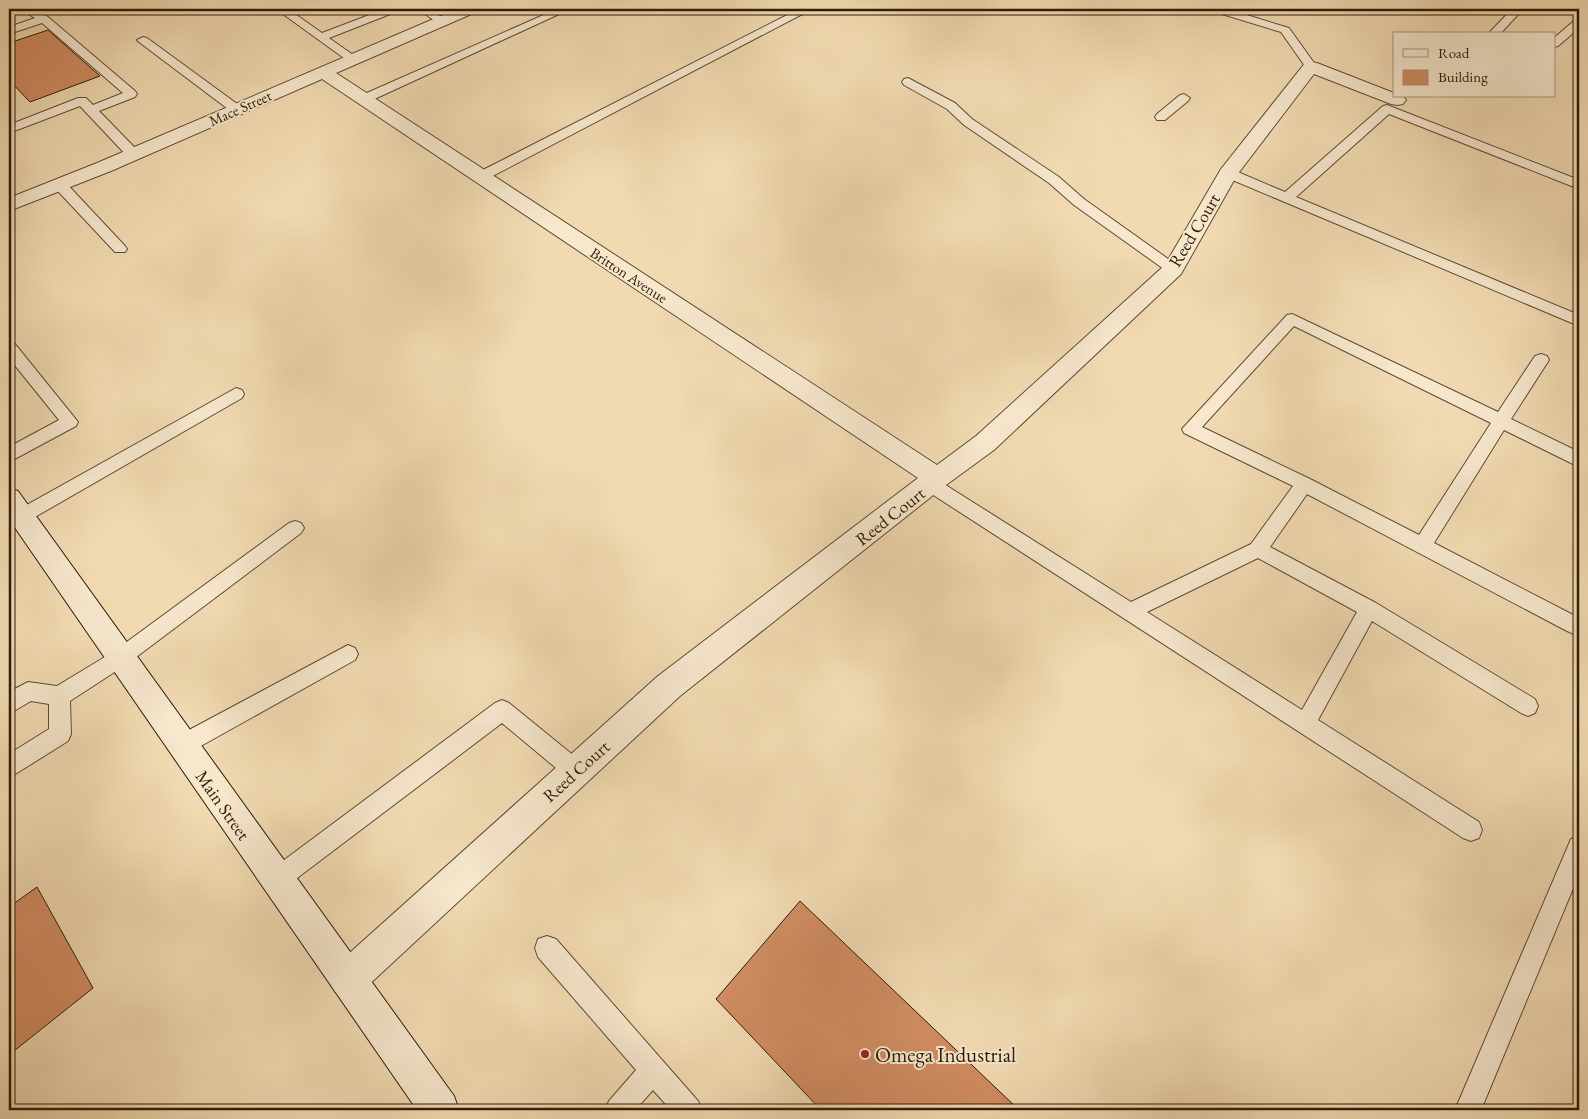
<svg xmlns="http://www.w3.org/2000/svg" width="1588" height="1119" viewBox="0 0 1588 1119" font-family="'EB Garamond',serif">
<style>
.building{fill:#d08c61;stroke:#2e1c06}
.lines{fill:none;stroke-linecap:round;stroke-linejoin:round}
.service-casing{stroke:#5f4c31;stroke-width:2}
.minor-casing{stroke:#5f4c31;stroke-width:2}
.secondary-casing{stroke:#2e1c06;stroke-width:2}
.service{fill:#f6e7cd;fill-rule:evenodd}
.minor{fill:#f6e7cd;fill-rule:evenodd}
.secondary{fill:#f6e7cd;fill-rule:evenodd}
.poi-dot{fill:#8f2418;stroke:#f6e7cd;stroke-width:2}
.labels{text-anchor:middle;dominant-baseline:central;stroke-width:4;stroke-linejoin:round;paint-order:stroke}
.far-street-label{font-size:15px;fill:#2e1c06;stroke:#f6e7cd}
.street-label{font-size:18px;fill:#2e1c06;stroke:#f6e7cd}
.near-poi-label{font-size:21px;fill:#2e1c06;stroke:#f6e7cd;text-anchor:start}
</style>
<rect width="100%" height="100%" fill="#f1dab2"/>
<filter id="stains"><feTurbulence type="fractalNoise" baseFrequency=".004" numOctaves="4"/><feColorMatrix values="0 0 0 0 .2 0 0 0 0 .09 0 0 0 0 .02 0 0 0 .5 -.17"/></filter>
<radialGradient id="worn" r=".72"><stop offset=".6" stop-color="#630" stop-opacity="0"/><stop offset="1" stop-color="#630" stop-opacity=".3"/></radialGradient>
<!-- building -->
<path class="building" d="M48 30 100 76 30 102 9 80V43Z
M37 887 93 988 9 1055V907Z
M800 901 1019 1110H821L716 999Z"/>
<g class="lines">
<!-- service casing -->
<g class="service-casing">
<path id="service" d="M9 9H35L48 17 135 91 137 94 135 97 99 111 138 151 139 154 138 157H128L80 106 9 133V125L78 98H86L93 105 123 93 42 23 9 34V27L35 18 28 14 9 12Z
M276 9H288L322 33 385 9H399L398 11 329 38 356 57 358 59 356 61H348Z
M418 9H430L447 21 446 23H438Z
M557 9H570L368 102H360L358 99 360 96Z
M799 9H812L485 180H475L473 177 475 174Z
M1211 9H1227L1289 28 1317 67 1315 69H1307L1281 32 1212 11Z
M1512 9H1523L1500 34H1488Z
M1579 19V28L1558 46 1554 47V38L1575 20Z
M143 37 147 38 240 106 242 109 240 112H232L139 42 137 40Z
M908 78 955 103 972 119 1059 177 1084 199 1178 266 1180 269 1178 272H1168L1074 205 1049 183 964 125 947 109 904 85 902 82 904 79Z
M1184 94 1190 98 1188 101 1165 120H1157L1155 117 1157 114 1180 95Z
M1387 105 1579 180V189L1389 114 1296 197 1579 315V326L1223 176 1221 173 1228 169 1233 170 1285 192 1383 106Z
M60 181 65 182 125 246 127 249 125 252H115L55 188 53 185Z
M1292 314 1498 412 1535 356 1541 354 1547 356 1549 360 1511 419 1579 452V467L1504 430 1434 543 1579 618V632L1574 634 1567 631 1307 494 1270 547 1376 603 1535 699 1538 706 1535 713 1528 716 1521 713 1372 621 1318 720 1479 822 1482 830 1479 838 1471 841 1463 838 924 489 921 484 924 479 930 477 936 479 1131 602 1251 544 1293 486 1184 433 1182 429 1287 315ZM1294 326 1491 423 1419 535 1310 479 1202 427ZM1258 558 1357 612 1302 710 1147 612Z
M9 343 15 344 78 422 76 426 9 462V447L59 420 9 358Z
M236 388 242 390 244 394 242 398 28 521 22 523 16 521 13 516 16 511Z
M295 521 301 523 304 528 301 533 127 664 70 701 71 734 68 741 17 773 9 776V754L49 729V704L31 701 9 714V692L28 682 57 686 113 652 289 523Z
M348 645 355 648 358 654 355 660 190 752 182 755 174 752 171 745 174 738Z
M502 700 509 703 584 764 587 771 584 778 576 782 568 778 502 723 284 888 276 892 268 888 264 880 268 872 495 703Z
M1579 836V874L1481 1110H1455L1571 839Z
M547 936 556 939 698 1101 702 1110H671L653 1090 635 1110H605L609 1101 636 1070 538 957 535 948 538 939Z"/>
</g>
<!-- minor casing -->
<g class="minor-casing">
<path id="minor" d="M457 9H478L476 12 336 73 937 465 976 436 1165 265 1221 169 1305 63 1311 62 1317 63 1394 93V96H1403L1406 100 1403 104 1397 105 1391 104 1314 74 1237 175 1181 274 994 450 946 485 680 696 361 992 348 997 335 992 330 979 335 966 658 676 918 478 322 79 111 171 9 211V198L97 163Z"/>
</g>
<!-- secondary casing -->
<g class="secondary-casing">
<path id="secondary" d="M9 488 18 491 454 1096 459 1110H417L9 519Z"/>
</g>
<!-- service -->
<use href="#service" class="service"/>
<!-- minor -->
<use href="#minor" class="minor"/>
<!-- secondary -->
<use href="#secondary" class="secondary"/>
</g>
<!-- markers -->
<circle class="poi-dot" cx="865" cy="1054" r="5"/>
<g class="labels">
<!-- far-street labels -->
<g class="far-street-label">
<text transform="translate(240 108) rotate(-24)">Mace Street</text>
<text transform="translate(629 275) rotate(33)">Britton Avenue</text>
</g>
<!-- street labels -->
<g class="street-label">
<text transform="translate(1194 230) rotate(-59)">Reed Court</text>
<text transform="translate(890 516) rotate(-38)">Reed Court</text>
<text transform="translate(576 771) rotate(-42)">Reed Court</text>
<text transform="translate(223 805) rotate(55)">Main Street</text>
</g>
<!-- near-poi labels -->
<g class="near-poi-label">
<text x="875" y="1054">Omega Industrial</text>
</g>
</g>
<!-- margin -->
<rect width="1588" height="1119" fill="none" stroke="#f1dab2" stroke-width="30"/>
<rect x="10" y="10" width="1568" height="1099" fill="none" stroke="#2e1c06" stroke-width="2.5"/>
<rect x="15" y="15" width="1558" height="1089" fill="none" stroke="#2e1c06"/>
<!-- legend -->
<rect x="1393" y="32" width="162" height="65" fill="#f6e7cd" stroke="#a6967d"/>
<rect x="1403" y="49" width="25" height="8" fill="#f6e7cd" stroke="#a6967d"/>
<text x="1438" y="58" font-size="15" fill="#2e1c06">Road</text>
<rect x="1403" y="70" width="25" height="15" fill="#d08c61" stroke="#a6967d"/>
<text x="1438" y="82" font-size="15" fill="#2e1c06">Building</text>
<rect width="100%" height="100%" filter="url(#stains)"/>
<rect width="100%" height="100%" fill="url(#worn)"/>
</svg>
